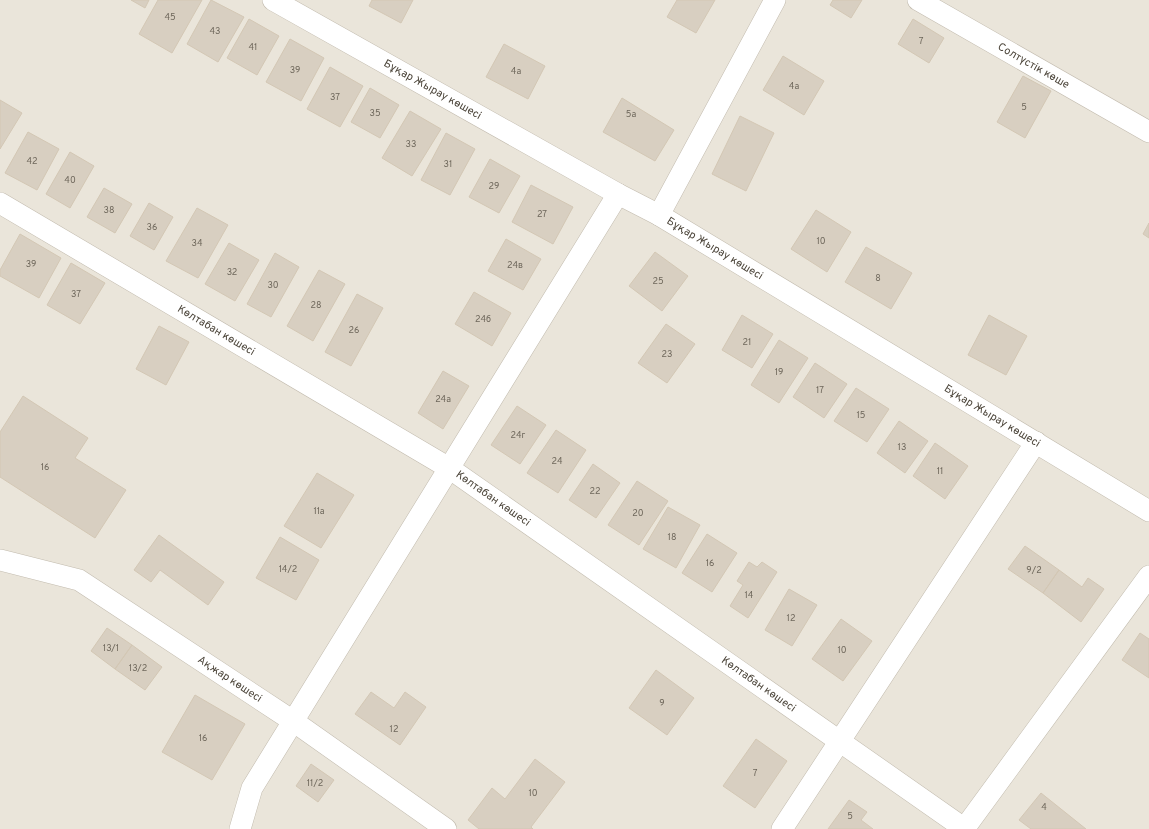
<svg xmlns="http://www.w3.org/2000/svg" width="1149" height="829" viewBox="0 0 1149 829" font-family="Overpass,sans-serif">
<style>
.residential{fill:#eae5da}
.building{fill:#d8cfc1;stroke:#d3c7b4}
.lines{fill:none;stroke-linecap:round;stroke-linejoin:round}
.minor-casing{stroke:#c2bbae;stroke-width:22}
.minor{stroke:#fff;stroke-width:21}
.labels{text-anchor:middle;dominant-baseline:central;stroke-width:3;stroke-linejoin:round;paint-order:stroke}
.number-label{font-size:9px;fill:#6e675b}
.street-label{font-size:11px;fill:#4b4439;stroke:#fff}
</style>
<rect width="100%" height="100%" fill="#f6f3ec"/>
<!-- residential -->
<path class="residential" d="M0 0H1149V829H0Z"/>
<!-- building -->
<path class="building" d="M131 0H149L145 8Z
M158 0H202L172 53 139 34Z
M211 0 244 17 218 62 187 44Z
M372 0H413L401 23 369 6Z
M677 0H715L696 33 667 17Z
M833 0H862L851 18 830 5Z
M249 19 279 36 257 75 227 58Z
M913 19 944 38 929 63 898 44Z
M290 39 324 58 301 101 266 82Z
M504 44 545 66 528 99 486 77Z
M783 56 824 81 804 115 763 90Z
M330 67 363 86 340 127 307 109Z
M1023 76 1051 91 1025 138 997 122Z
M370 88 399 105 380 138 351 122Z
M622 98 674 130 655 161 603 132Z
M0 100 22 113 0 149Z
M410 111 441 129 412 176 382 158Z
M740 116 774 133 746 191 712 174Z
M28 132 59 149 37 190 5 173Z
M446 133 475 149 450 195 421 180Z
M70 152 94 166 70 208 46 194Z
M490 159 520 176 499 213 469 197Z
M531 185 573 207 553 244 512 222Z
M104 188 132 204 115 233 87 217Z
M149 203 173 217 154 250 130 236Z
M197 208 228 225 198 278 166 261Z
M816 210 851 232 827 272 791 249Z
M1149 223V238L1143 234Z
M20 234 61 258 39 298 0 276V270Z
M506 239 541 259 523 290 488 271Z
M229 243 259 260 235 301 205 284Z
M866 247 912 273 891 309 845 282Z
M655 252 688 276 662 311 629 286Z
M275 253 299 267 271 317 247 304Z
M71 263 105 283 80 324 47 305Z
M319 270 345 284 313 341 287 326Z
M474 292 511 313 492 346 455 324Z
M357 294 383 308 351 366 325 352Z
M742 315 773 334 752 368 722 350Z
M989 315 1027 336 1006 375 968 355Z
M666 324 695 344 667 383 638 363Z
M159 326 189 342 166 385 136 369Z
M779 340 808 358 779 403 751 385Z
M815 363 847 384 824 418 793 397Z
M443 371 469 386 443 429 418 413Z
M856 388 889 409 867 442 834 421Z
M23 396 88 438 75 458 126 490 95 538 0 477V432Z
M517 406 546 425 520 464 491 445Z
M899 421 928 441 905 473 877 453Z
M556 430 586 450 558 493 527 473Z
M935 443 968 466 945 499 913 476Z
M593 464 620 483 596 518 569 500Z
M317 473 354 495 321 548 284 526Z
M637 481 668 501 639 545 608 525Z
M668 507 700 525 676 568 643 549Z
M707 534 737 553 712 592 682 573Z
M159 535 224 582 208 605 160 570 151 582 134 570Z
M280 537 319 560 296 600 256 578Z
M1025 546 1059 570 1043 593 1008 569Z
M749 562 757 567 762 562 777 572 748 618 730 606 743 585 737 581Z
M1059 570 1082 587 1088 578 1104 589 1081 622 1043 593Z
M789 589 817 605 792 646 765 630Z
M841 619 872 641 843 681 812 659Z
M107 628 132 645 115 669 91 651Z
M1140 633 1149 639V678L1122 660Z
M132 645 162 667 145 690 115 669Z
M656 670 694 698 667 735 629 708Z
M371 692 394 708 405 692 426 707 400 745 355 714Z
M195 695 245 724 212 780 162 752Z
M756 739 787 761 755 808 723 786Z
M535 759 565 782 531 827 533 829H479L468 820 492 788 505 799Z
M311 764 334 780 318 802 296 786Z
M1041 793 1086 829H1031L1019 820Z
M849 800 867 812 861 820 873 829H828Z"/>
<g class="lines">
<!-- minor casing -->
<g class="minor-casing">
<g id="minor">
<path id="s1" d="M273 0 618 194 659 215 1149 511"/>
<path id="s2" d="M918 0 1149 132"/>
<path id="s3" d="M0 203 449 468 965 829"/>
<path d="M659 215 775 0"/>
<path id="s4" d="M0 560 79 580 293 721 446 829"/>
<path d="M240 829 252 788 618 194"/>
<path d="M782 829 1036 442"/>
<path d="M964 829 1149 576"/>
</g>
</g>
<!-- minor -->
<use href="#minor" class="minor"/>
</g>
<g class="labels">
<!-- number labels -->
<g class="number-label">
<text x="170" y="17">45</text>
<text x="215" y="31">43</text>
<text x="921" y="41">7</text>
<text x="253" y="47">41</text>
<text x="295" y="70">39</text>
<text x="516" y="71">4а</text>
<text x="794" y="86">4а</text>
<text x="335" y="97">37</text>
<text x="1024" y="107">5</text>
<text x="375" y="113">35</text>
<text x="631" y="114">5а</text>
<text x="411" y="144">33</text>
<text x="32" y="161">42</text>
<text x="448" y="164">31</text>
<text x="70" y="180">40</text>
<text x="494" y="186">29</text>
<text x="109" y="210">38</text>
<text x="542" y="214">27</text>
<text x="152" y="227">36</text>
<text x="821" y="241">10</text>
<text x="197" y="243">34</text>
<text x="31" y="264">39</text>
<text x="515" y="265">24в</text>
<text x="232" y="272">32</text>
<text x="878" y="278">8</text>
<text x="658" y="281">25</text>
<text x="273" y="285">30</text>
<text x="76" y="294">37</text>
<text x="316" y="305">28</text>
<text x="483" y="319">24б</text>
<text x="354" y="330">26</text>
<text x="747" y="342">21</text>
<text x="667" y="354">23</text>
<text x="779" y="372">19</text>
<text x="820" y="390">17</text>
<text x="443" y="399">24а</text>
<text x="861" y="415">15</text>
<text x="518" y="435">24г</text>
<text x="902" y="447">13</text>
<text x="557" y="461">24</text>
<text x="45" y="467">16</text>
<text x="940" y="471">11</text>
<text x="595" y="491">22</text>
<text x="319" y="511">11а</text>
<text x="638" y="513">20</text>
<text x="672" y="537">18</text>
<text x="710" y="563">16</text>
<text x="288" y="569">14/2</text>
<text x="1034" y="570">9/2</text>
<text x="749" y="595">14</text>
<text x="791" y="618">12</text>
<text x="111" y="648">13/1</text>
<text x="842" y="650">10</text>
<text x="138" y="668">13/2</text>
<text x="662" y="703">9</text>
<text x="394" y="729">12</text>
<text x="203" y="738">16</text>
<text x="755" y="773">7</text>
<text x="315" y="783">11/2</text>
<text x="533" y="793">10</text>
<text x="1044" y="807">4</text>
<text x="850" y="816">5</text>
</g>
<!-- street labels -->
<g class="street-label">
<text stroke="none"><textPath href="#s2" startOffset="133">Солтүстік көше</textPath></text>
<text stroke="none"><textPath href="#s1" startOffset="183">Бұқар Жырау көшесі</textPath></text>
<text stroke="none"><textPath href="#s1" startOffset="507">Бұқар Жырау көшесі</textPath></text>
<text stroke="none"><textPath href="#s3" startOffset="251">Көлтабан көшесі</textPath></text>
<text stroke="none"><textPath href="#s1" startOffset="831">Бұқар Жырау көшесі</textPath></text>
<text stroke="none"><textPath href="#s3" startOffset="575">Көлтабан көшесі</textPath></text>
<text stroke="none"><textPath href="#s4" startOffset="262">Ақжар көшесі</textPath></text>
<text stroke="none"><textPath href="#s3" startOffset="899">Көлтабан көшесі</textPath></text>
</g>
</g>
</svg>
